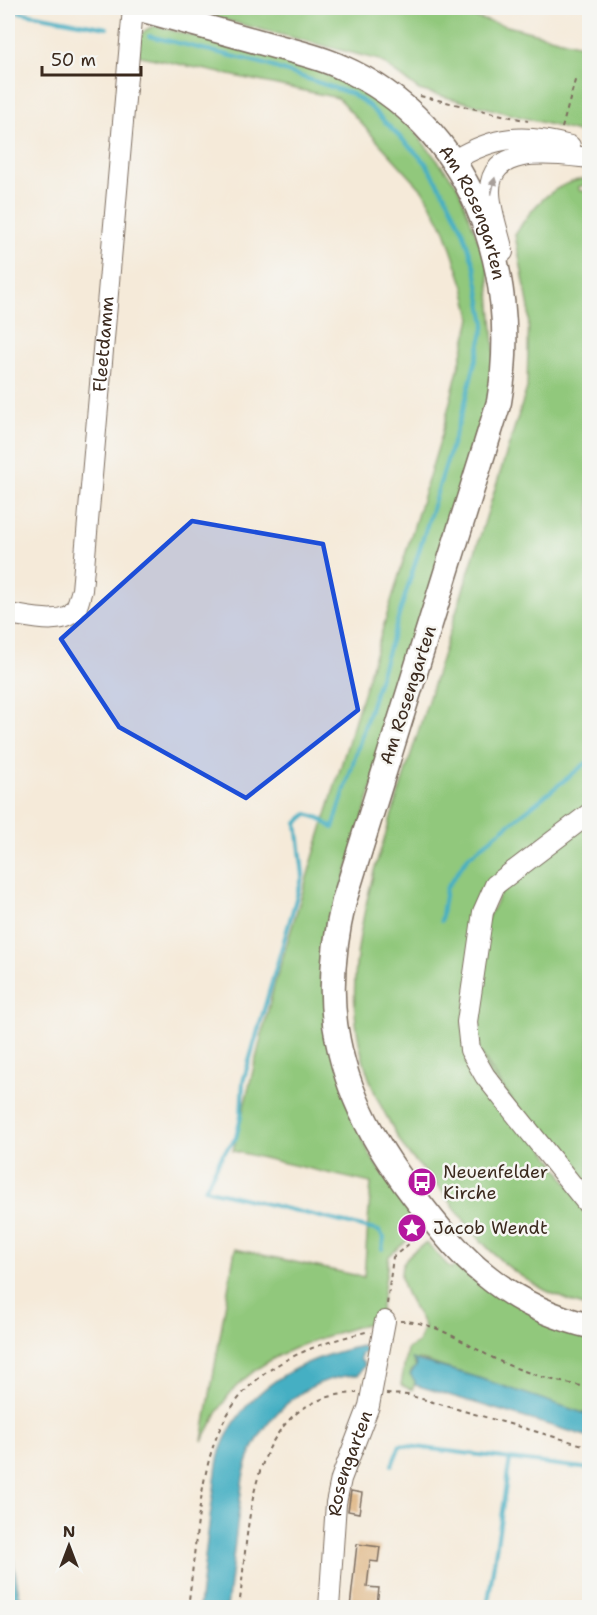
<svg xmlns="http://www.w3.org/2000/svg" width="597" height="1615" viewBox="0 0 597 1615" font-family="'Shantell Sans',sans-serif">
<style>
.green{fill:#91c87b;stroke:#66794c;stroke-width:1.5}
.water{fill:#44afc3;stroke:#406c70;stroke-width:1.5}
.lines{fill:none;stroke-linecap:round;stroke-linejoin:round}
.stream{stroke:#44afc3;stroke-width:4}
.building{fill:#deb37f}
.minor-casing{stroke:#7c6d5f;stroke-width:22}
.major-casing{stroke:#7c6d5f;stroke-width:27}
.path{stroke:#7c6d5f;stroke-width:2;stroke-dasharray:4.5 4.5;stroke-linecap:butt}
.minor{stroke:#fff;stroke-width:20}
.major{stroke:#fff;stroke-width:24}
.oneway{fill:#a79f9a}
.marked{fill:#1d4ed8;fill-opacity:0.2;stroke:#1d4ed8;stroke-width:4.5;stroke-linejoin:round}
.labels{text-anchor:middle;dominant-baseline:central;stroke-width:5;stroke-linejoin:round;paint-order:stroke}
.street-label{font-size:18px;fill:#3b2a1e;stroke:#f6f6f2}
.poi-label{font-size:18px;fill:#3b2a1e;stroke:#f6f6f2;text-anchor:start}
</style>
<rect width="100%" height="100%" fill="#f6f6f2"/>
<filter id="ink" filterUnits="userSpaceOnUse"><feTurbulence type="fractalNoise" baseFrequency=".0167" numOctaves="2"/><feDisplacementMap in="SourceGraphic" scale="12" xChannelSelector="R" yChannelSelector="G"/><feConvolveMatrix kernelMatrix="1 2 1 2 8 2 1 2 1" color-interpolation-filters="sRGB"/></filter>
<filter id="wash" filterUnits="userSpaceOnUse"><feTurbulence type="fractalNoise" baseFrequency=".008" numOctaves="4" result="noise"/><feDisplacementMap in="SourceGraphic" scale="24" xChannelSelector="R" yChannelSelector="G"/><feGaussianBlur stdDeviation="1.35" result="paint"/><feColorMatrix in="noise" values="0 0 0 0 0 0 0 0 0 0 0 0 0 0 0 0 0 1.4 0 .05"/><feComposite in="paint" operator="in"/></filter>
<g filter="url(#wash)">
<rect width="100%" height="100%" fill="#f5ead9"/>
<!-- green -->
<path class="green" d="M178 8H437L589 47V135L419 90 379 60Z
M155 26 305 65 366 92 409 125 457 185 488 266 496 371 332 922 363 1141 375 1163 422 1228 389 1256 379 1320C330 1335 274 1348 237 1386 222 1400 212 1424 202 1441L235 1249 364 1277 371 1183 233 1151 274 986 442 434 471 318 464 287 444 228 423 191 338 98 136 55C137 40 139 30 155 26Z
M589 178V184L578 187 580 191H590L589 809 494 880 463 1027 589 1215V1308C523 1287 488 1256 449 1200 437 1183 421 1169 407 1152 400 1143 395 1131 389 1121 340 1035 351 963 374 871L527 388 529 308 515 235C532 206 554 182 589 178Z
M589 818V1200L490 1074 472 1034 484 925 507 881Z
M427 1243 451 1269 456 1264 589 1337V1415L419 1359 414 1363 417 1368 411 1371 416 1381 412 1390 401 1385 407 1349 418 1343 424 1326C408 1294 380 1266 427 1243Z"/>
<!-- water -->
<path class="water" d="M362 1346 367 1352 361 1354 360 1359 365 1365 358 1375C300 1377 256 1423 243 1477L227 1607H199C204 1568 208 1529 214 1489 216 1476 216 1461 221 1449 244 1388 302 1358 362 1346Z
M412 1359 473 1376 589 1415V1437L415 1385V1381L410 1374 417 1365Z
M8 1527 19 1595 31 1607H8Z"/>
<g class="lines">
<!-- stream -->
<path class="stream" d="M8 10 107 28
M149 36 261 63 352 94 368 105 425 162 448 200 463 231 475 268 485 324 464 406 333 828 319 818 307 814 297 823 303 875 243 1082 241 1116 236 1138 222 1155 205 1189 379 1231 384 1238 382 1249
M441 921 446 889 468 857 590 760
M392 1465 400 1445 590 1469
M487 1608 510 1459"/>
</g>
<g id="blocks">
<!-- building -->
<path class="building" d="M351 1491 362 1493 359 1513 348 1511Z
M357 1544 380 1547 378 1562 370 1561 367 1587 379 1588 377 1604H374V1608H350Z"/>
</g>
</g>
<g filter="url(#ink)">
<use href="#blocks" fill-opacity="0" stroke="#7c6d5f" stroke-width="1.5"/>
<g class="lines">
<!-- minor casing -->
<g class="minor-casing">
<g id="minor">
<path d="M454 160C495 136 523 133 570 146"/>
<path d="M503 252C499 233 491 213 490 193 488 142 559 155 590 158"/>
<path id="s1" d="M8 614C26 616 65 628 76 608 79 603 80 595 82 590L133 8"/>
<path d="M590 813 495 885 483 912 467 1022 470 1050 485 1076 590 1207"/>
<path id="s2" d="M329 1608 336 1503 341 1479 369 1406 385 1321"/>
</g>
</g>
<!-- major casing -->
<g class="major-casing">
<g id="major">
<path id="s3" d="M136 8C180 20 224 32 267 44 292 51 318 56 341 67 471 124 522 270 499 402L344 901C333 947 328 994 338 1041 351 1108 386 1162 428 1214 445 1235 462 1257 484 1274 514 1299 552 1317 590 1326"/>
</g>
</g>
<!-- path -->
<path class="path" d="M420 96 528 121
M562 128 576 77
M582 136 590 138
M387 1304 393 1257 421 1234
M400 1321C440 1321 472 1350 508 1365 533 1375 563 1384 590 1387
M386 1394 408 1395 590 1447
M188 1608C207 1459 195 1371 366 1332
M239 1608C250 1526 245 1396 357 1393"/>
<!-- minor -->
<use href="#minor" class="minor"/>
<!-- major -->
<use href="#major" class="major"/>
</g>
<!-- one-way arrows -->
<defs><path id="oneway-solid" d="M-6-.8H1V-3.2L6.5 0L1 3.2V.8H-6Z" transform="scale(1.5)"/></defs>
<use class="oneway" href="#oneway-solid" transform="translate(493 186) rotate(-77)"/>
</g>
<!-- marked area -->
<path class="marked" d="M192 521 323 544 358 710 246 798 119 727 61 639Z"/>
<!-- icons -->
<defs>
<g id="bus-disc" transform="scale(1.5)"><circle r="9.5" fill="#b5179e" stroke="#f6f6f2"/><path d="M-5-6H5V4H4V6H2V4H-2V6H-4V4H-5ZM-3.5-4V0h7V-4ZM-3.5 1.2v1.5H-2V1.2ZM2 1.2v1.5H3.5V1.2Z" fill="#fff"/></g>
<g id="sight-disc" transform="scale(1.5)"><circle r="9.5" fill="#b5179e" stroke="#f6f6f2"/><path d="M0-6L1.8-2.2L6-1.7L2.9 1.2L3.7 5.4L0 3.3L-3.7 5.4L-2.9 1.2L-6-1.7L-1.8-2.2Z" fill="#fff"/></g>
</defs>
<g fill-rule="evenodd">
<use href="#bus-disc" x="422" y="1182"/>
<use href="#sight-disc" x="412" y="1228"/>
</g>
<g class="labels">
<!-- street labels -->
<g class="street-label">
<text stroke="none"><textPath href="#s3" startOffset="417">Am Rosengarten</textPath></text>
<text stroke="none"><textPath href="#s1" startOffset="338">Fleetdamm</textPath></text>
<text transform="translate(408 695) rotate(-72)">Am Rosengarten</text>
<text stroke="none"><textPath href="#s2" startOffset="147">Rosengarten</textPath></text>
</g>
<!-- poi labels -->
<g class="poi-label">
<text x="443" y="1172">Neuenfelder<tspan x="443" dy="21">Kirche</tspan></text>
<text x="433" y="1228">Jacob Wendt</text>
</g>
</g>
<!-- margin -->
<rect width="597" height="1615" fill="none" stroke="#f6f6f2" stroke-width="30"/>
<!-- north arrow -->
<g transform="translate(69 1546)" stroke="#f6f6f2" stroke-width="4.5" paint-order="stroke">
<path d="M0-4.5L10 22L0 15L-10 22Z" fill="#3b2a1e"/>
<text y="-9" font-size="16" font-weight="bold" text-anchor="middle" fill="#3b2a1e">N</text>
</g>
<!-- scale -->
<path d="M42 66v9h99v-9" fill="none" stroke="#3b2a1e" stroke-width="3"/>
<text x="51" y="66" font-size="18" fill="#3b2a1e" stroke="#f6f6f2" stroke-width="4.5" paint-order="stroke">50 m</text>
</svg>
